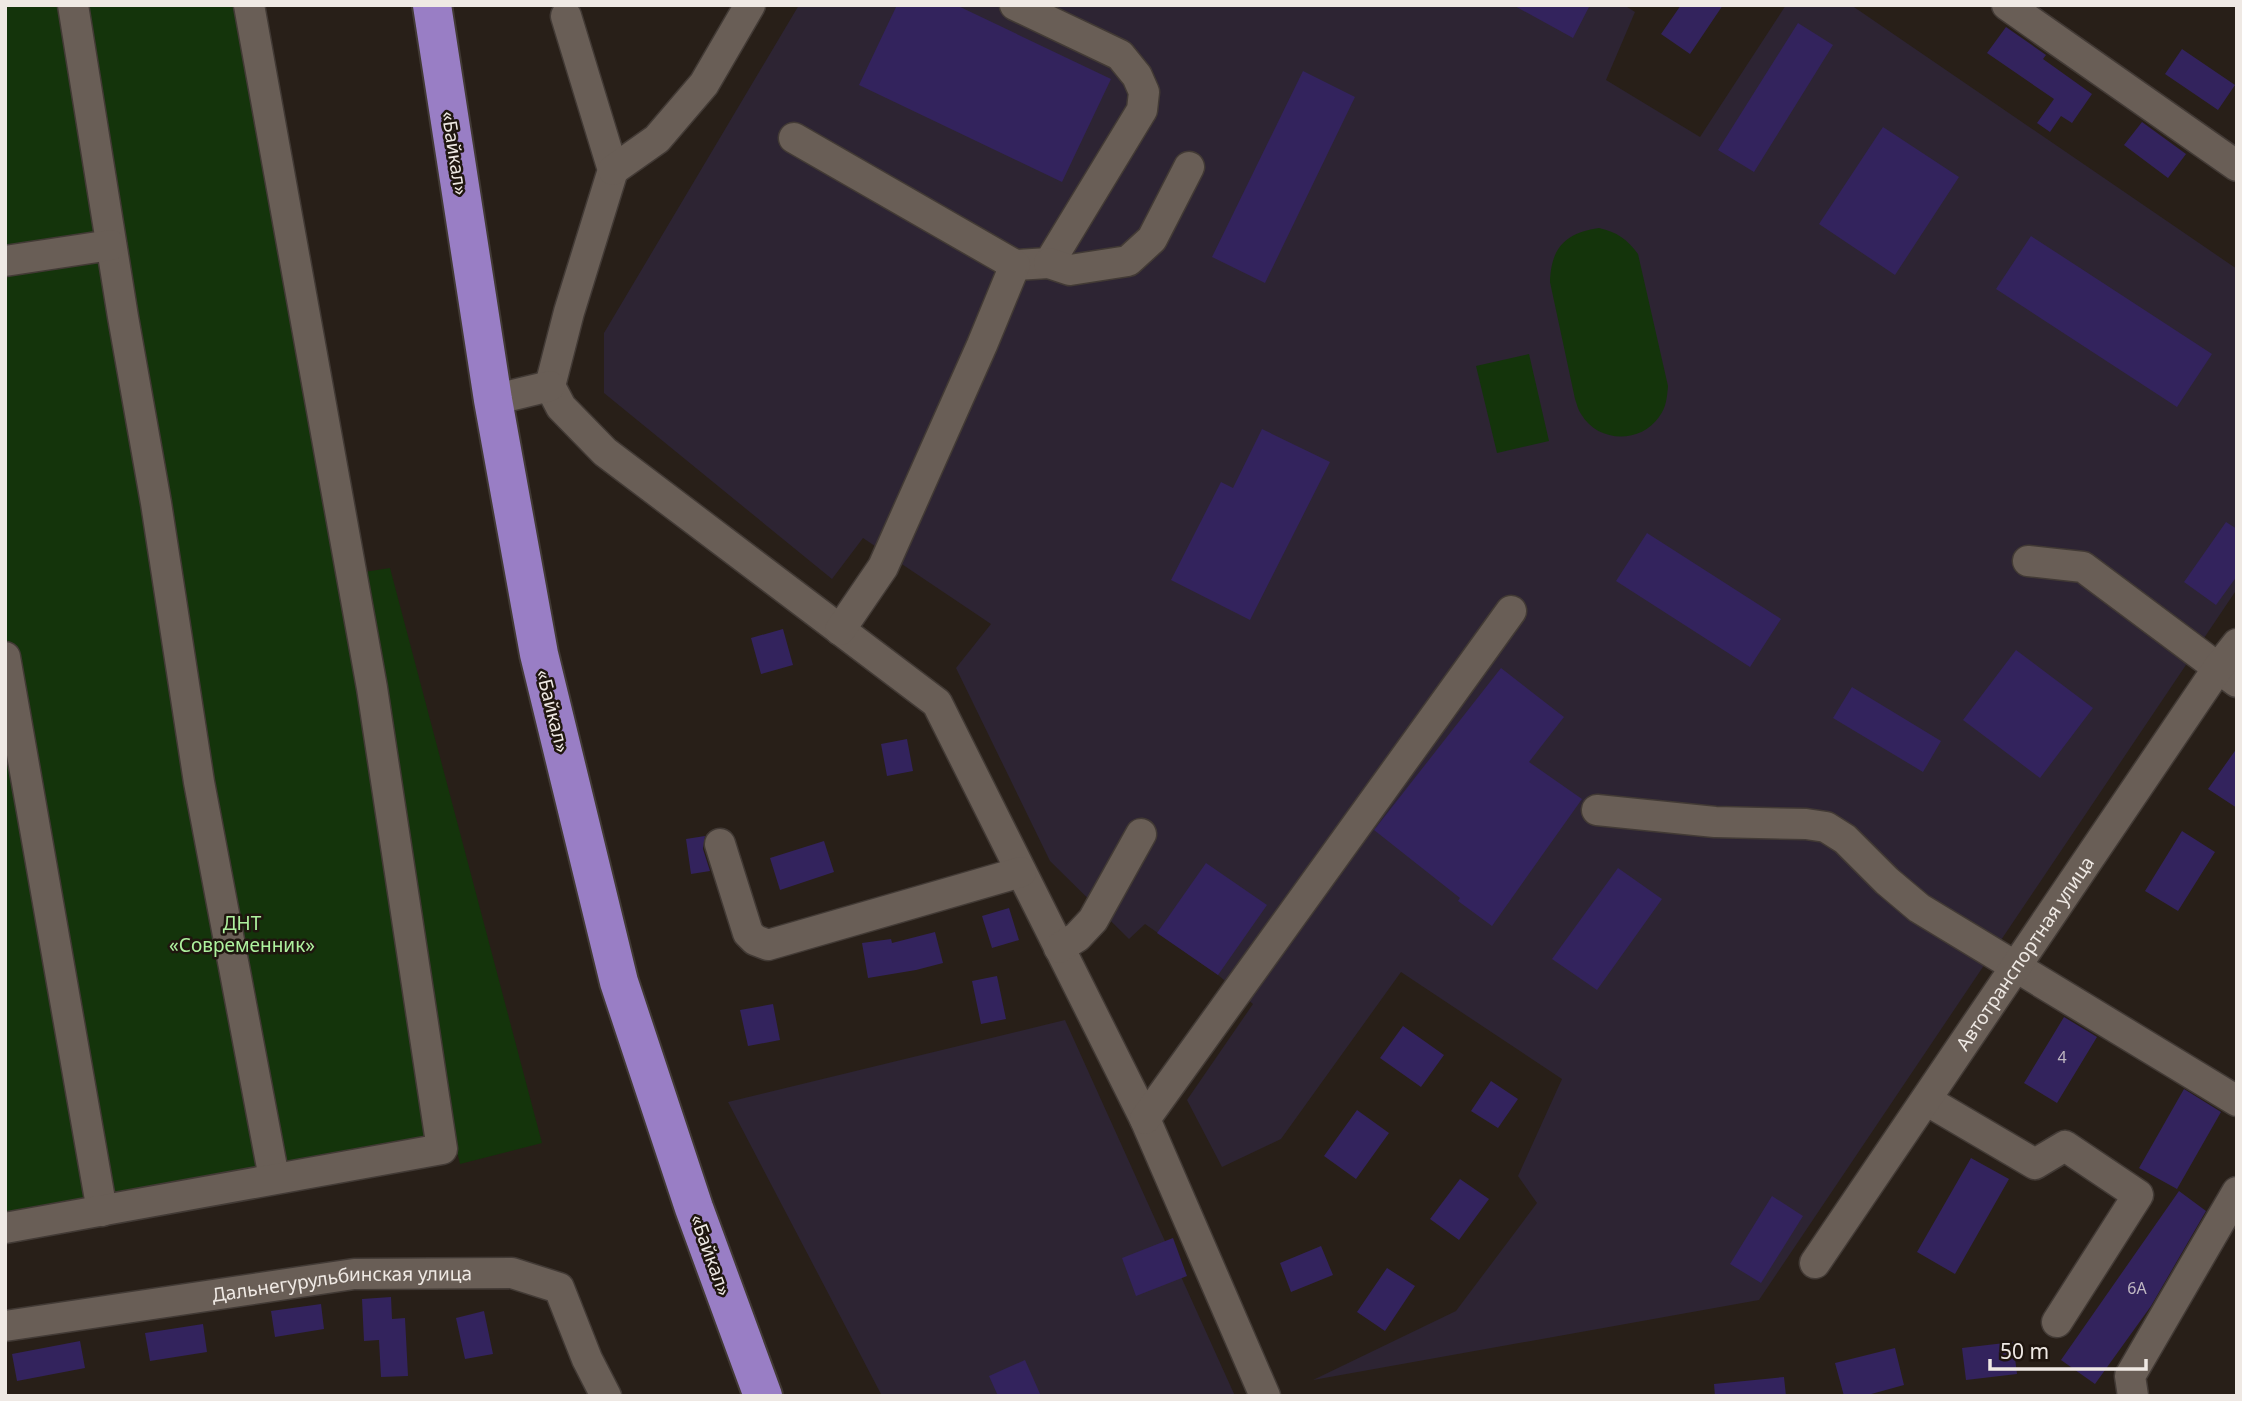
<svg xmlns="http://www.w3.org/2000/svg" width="2242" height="1401" viewBox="0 0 2242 1401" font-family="'Noto Sans',sans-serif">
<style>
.industrial{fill:#2d2433}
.green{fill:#14340b}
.building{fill:#33235d}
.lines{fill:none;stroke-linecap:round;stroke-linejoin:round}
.minor-casing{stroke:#423a35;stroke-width:33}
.highway-casing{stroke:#423a35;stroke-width:42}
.minor{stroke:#695e56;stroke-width:30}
.highway{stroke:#997ec5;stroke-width:38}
.labels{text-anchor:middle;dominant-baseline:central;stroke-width:5;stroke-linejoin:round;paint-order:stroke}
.number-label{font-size:16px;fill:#c0b8c2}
.street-label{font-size:19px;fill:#efe9e4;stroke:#1f160f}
.park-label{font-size:19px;fill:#aef19e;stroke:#1f160f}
</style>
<rect width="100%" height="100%" fill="#281f18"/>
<!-- industrial -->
<path class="industrial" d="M799 5H1624L1635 12 1606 80 1700 137 1786 5H1851L2237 269V589L1759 1300 1313 1380 1456 1311 1537 1203 1518 1176 1562 1079 1401 972 1281 1139 1222 1167 1187 1100 1253 1004 1218 975 1145 924 1129 939 1050 861 956 668 991 624 863 538 832 579 604 393V333Z
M1065 1020 1235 1396H882L728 1102Z"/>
<!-- green -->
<path class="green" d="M5 5H233L338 576 390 568 542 1143 460 1164 454 1138 5 1217Z
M1599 228C1617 232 1627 239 1638 254L1668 386C1667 398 1666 408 1659 417 1640 444 1598 443 1581 414 1578 410 1577 404 1575 399L1550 282C1551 248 1565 233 1599 228Z
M1529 354 1549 441 1497 453 1476 366Z"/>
<!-- building -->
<path class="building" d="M897 5H956L1111 79 1062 182 859 85Z
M1513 5H1590L1573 38Z
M1681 5H1723L1690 54 1661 34Z
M1798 23 1833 45 1754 172 1718 150Z
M2006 27 2046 55 2043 59 2092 94 2072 123 2061 116 2050 132 2037 123 2054 99 1987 53Z
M2182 49 2235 85 2218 110 2165 74Z
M1303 71 1355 97 1265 283 1212 257Z
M2142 122 2186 154 2168 178 2124 145Z
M1883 127 1959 177 1895 275 1819 224Z
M2031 236 2212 354 2177 407 1996 289Z
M1262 429 1330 462 1250 620 1171 580 1221 482 1233 488Z
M2226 522 2237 529V576L2216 605 2184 582Z
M1647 533 1781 619 1750 667 1616 581Z
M783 629 793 665 761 674 751 638Z
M2016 650 2093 708 2040 778 1963 720Z
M1501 668 1564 717 1529 762 1582 799 1492 926 1458 901 1460 898 1374 830Z
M1852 687 1941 741 1923 772 1833 718Z
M907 739 913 771 887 776 881 744Z
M2237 748V808L2208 789Z
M2182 831 2215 852 2178 911 2145 891Z
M705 836 703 849 710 871 691 874 686 839Z
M824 841 834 872 780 890 770 858Z
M1206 863 1267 905 1218 975 1157 933Z
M1618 868 1662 899 1597 990 1552 959Z
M1009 908 1019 940 992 948 982 916Z
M935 932 943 963 916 970 868 978 862 943 891 939 892 943Z
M997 976 1006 1019 981 1024 972 981Z
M773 1004 780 1040 748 1046 740 1010Z
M2064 1017 2097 1037 2057 1103 2024 1083Z
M1403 1026 1444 1055 1421 1087 1380 1058Z
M1491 1081 1518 1099 1498 1128 1471 1111Z
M2184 1089 2221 1112 2177 1189 2139 1168Z
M1357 1110 1389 1133 1356 1179 1324 1156Z
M1971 1158 2009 1179 1955 1274 1917 1252Z
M1460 1179 1489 1199 1459 1240 1430 1219Z
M2179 1191 2206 1211 2151 1306 2095 1384 2061 1360Z
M1772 1196 1803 1216 1761 1283 1730 1264Z
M1173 1238 1187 1276 1136 1296 1122 1258Z
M1321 1246 1333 1275 1291 1292 1280 1263Z
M1387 1268 1415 1286 1385 1331 1357 1312Z
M391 1297 392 1319 405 1318 408 1376 381 1377 379 1340 364 1341 362 1299Z
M321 1304 324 1329 275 1337 271 1311Z
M484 1311 493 1354 465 1359 456 1318Z
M203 1324 207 1352 150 1361 145 1333Z
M80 1341 85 1368 17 1381 12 1354Z
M2013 1342 2017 1374 1966 1380 1962 1348Z
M1895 1348 1904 1385 1864 1396H1844L1835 1363Z
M1025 1360 1041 1396H998L989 1376Z
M1784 1377 1786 1396H1715L1714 1384Z"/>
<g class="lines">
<!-- minor casing -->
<g class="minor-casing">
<g id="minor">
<path d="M73 5 123 317 156 503 199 782 274 1178"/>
<path d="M1015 5 1120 55 1137 76 1144 92 1142 110 1049 263 1015 265"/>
<path d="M2007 5 2237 166"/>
<path d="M566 16 613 170 569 312 550 386 561 407 605 452 937 703 1145 1119 1265 1396"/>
<path d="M794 138 1015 265 982 345 883 567 840 630"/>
<path d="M613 170 657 139 704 84 750 5"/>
<path d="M5 261 111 245"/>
<path d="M1049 263 1070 270 1128 261 1152 239 1189 167"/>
<path d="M493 400 550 386"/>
<path d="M2028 561 2083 567 2237 682"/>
<path d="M5 657 102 1211"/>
<path d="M1597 810 1715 822 1806 824 1826 827 1845 839 1887 881 1919 908 2237 1101"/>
<path d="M720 844 748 933 755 940 768 945 1021 872"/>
<path d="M1059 948 1077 937 1093 920 1141 834"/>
<path d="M1926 1100 2035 1164 2065 1146 2138 1195 2057 1322"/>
<path d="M1145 1119 1511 611"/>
<path d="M5 1228 442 1149 372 688 249 5"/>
<path id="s1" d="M1815 1263 2218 668 2237 644"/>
<path id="s2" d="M5 1326 354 1274 512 1273 559 1288 587 1359 606 1396"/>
<path d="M2133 1396 2130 1376 2237 1192"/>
</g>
</g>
<!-- highway casing -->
<g class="highway-casing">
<path id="highway" d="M432 5 493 400 539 654 619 982 694 1208 763 1396"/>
</g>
<!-- minor -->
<use href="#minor" class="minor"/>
<!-- highway -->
<use href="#highway" class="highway"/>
</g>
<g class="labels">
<!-- number labels -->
<g class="number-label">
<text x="2062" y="1057">4</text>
<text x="2137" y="1288">6А</text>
</g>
<!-- street labels -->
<g class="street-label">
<text transform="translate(455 153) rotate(81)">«Байкал»</text>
<text transform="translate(553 711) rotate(76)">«Байкал»</text>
<text stroke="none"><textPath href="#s1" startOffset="374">Автотранспортная улица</textPath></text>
<text transform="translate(711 1255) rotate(70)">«Байкал»</text>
<text stroke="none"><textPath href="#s2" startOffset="340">Дальнегурульбинская улица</textPath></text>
</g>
<!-- park labels -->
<g class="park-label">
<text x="242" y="923">ДНТ<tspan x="242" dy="22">«Современник»</tspan></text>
</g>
</g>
<!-- border -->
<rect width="2242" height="1401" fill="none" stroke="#efe9e4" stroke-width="14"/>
<!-- scale -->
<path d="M1990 1359v10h156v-10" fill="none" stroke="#efe9e4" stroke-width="3.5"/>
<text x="2000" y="1359" font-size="21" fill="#efe9e4" stroke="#1f160f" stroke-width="5" paint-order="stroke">50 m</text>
</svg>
